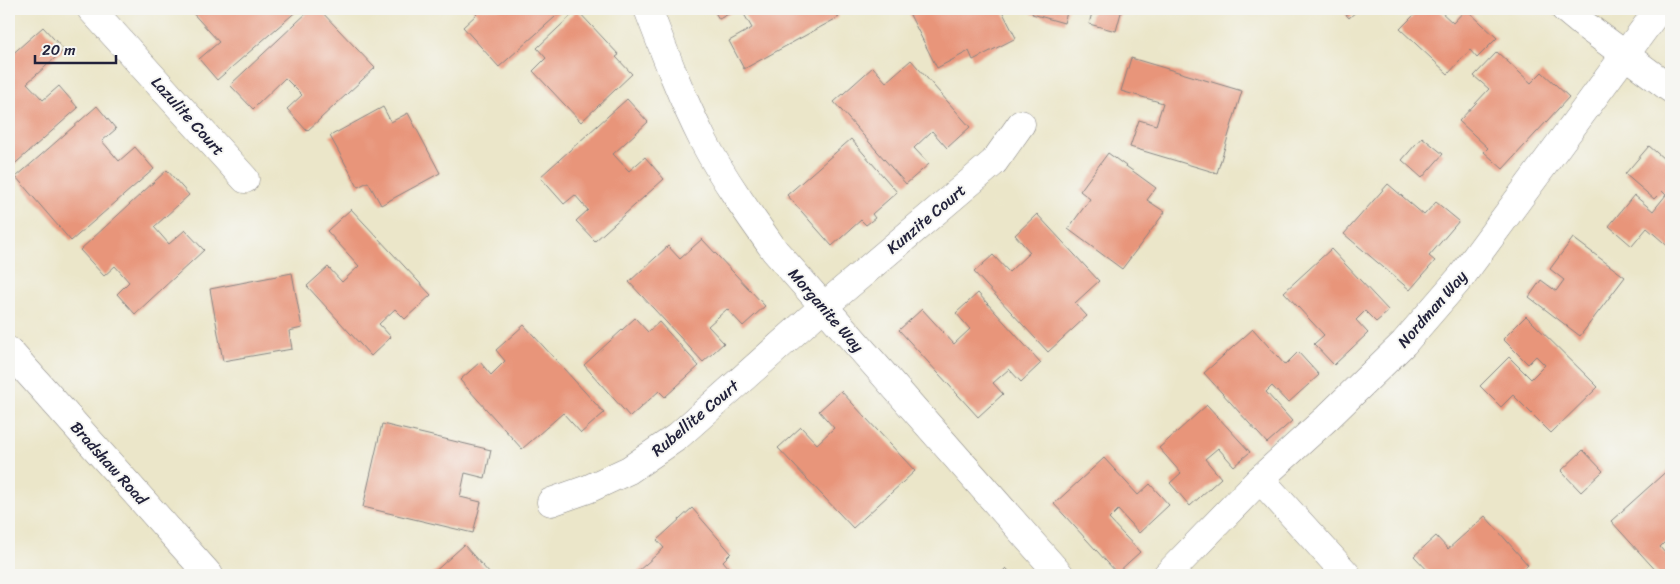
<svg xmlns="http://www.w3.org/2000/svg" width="1680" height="584" viewBox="0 0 1680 584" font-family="Sriracha,sans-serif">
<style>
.building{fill:#e8957a}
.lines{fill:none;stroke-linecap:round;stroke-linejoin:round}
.minor-casing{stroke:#868482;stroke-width:29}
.tertiary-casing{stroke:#868482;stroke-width:29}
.secondary-casing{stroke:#868482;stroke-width:29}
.minor{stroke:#fff;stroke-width:28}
.tertiary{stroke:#fff;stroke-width:28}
.secondary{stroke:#fff;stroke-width:28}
.labels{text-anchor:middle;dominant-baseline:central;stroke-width:4;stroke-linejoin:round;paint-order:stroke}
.street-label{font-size:16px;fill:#22223b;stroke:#f6f6f2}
</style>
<rect width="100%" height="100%" fill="#f6f6f2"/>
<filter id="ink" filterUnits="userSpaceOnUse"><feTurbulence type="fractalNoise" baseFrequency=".02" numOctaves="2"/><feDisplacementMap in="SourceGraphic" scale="10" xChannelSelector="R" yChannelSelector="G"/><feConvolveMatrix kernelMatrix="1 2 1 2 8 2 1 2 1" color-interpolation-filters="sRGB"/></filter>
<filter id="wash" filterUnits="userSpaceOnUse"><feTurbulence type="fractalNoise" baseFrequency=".0096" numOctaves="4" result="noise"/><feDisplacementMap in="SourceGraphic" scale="20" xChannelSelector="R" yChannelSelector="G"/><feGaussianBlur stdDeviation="1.12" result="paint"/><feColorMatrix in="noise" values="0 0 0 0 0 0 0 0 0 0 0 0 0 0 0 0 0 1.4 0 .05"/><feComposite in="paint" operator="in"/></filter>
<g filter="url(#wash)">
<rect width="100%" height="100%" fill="#ebe6c9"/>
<g id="blocks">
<!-- building -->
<path class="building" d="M189 9H299L217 80 199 59 219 42Z
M311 9H319L375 68 307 131 287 109 302 95 285 78 253 109 230 85Z
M472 9H564L499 67 463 27 477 14Z
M713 9H738L719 19Z
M741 9H834L839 17 744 69 729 41 752 28Z
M907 9H1001L1016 38 973 60 969 51 937 68Z
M1034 9H1068L1064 23 1032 14Z
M1093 9H1122L1116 31 1089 24Z
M1341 9H1359L1349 18Z
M1420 9H1443L1440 11 1453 23 1466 9 1497 38 1477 58 1470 50 1448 74 1400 29Z
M577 10 619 55 616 57 632 74 581 122 533 71 546 58 537 48Z
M43 27 64 50 27 83 43 100 59 86 78 108 9 169V57Z
M1497 52 1531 83 1542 72 1569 97 1503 169 1484 152 1488 148 1459 121 1489 89 1474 76Z
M1131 58 1242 91 1217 173 1130 147 1139 120 1156 125 1163 103 1121 91Z
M911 60 970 127 947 148 932 131 914 148 929 164 906 184 834 102 873 67 886 82Z
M627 99 648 122 613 154 629 171 645 157 664 179 595 241 576 221 588 210 575 195 564 204 540 177Z
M97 106 116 129 102 141 119 161 135 147 154 169 71 241 16 177Z
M383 107 391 122 408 113 440 173 381 205 368 182 358 187 330 136Z
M1422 137 1443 154 1422 178 1402 160Z
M851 139 897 192 872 214 875 218 866 225 861 220 832 246 787 195Z
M1649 146 1671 165V249L1647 228 1632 246 1609 226 1634 195 1653 211 1666 195 1662 191 1654 199 1625 174Z
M1108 153 1156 188 1147 200 1165 212 1122 269 1068 229 1090 199 1080 191Z
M167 170 189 195 154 227 169 244 185 230 204 250 135 314 117 294 129 282 115 266 104 276 80 250Z
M1388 184 1424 215 1436 202 1459 221 1429 256 1435 261 1410 290 1344 234Z
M351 209 431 295 405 319 395 309 379 324 391 337 371 356 307 286 328 267 342 282 359 266 327 231Z
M1037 214 1099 281 1075 303 1087 316 1048 352 974 272 993 255 1009 272 1030 252 1015 235Z
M1573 238 1625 277 1580 336 1529 297 1541 280 1556 291 1564 280 1550 269Z
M702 239 765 306 743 326 727 309 708 326 724 343 703 362 629 282 668 246 680 259Z
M1331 249 1389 311 1376 322 1365 311 1356 320 1368 333 1334 365 1314 344 1324 335 1284 292Z
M292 273 302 328 289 331 292 349 223 361 210 289Z
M978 293 1041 363 1021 382 1009 369 993 383 1003 394 978 417 899 330 922 309 954 344 970 329 956 313Z
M1526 316 1598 387 1551 433 1513 395 1501 407 1480 386 1509 357 1531 379 1545 365 1536 356 1528 364 1503 339Z
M635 318 648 332 659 322 699 366 665 397 659 391 630 417 584 365Z
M524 325 604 413 581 433 563 413 522 449 460 380 480 362 491 375 505 361 496 350Z
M1253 329 1285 365 1298 352 1319 375 1288 403 1272 386 1266 392 1292 421 1267 443 1204 373Z
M841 391 915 471 853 528 778 448 801 427 817 444 834 428 819 411Z
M1207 405 1250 452 1234 466 1218 448 1205 459 1221 478 1190 506 1170 483 1181 473 1159 448Z
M382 424 491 450 485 478 465 473 460 497 481 502 473 533 363 507Z
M1583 450 1603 471 1581 492 1561 471Z
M1104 458 1138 495 1150 484 1169 505 1139 533 1118 510 1109 519 1140 552 1117 573 1054 504Z
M1671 467V536L1660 547 1671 560V575H1660L1611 521Z
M692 508 731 553 723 561 735 575H640L637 572 664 548 657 540Z
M1485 516 1528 565 1517 575H1432L1414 556 1436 536 1448 549Z
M464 545 491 575H431Z
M1006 568 1013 575H999Z"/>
</g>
</g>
<g filter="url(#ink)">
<use href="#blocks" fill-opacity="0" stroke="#868482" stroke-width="1"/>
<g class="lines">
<!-- minor casing -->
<g class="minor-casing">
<path id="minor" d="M91 9 245 179
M648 9C665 54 682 99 704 142 724 180 750 216 775 251L1060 575
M1260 479 1347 575
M551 502 588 489 629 470 677 437 823 307 994 162 1021 124
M1167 575 1260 479 1327 418 1404 343 1461 277 1659 9"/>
</g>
<!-- tertiary casing -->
<g class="tertiary-casing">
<path id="tertiary" d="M1565 9 1582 23 1671 89"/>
</g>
<!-- secondary casing -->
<g class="secondary-casing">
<path id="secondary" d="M9 351 209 575"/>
</g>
<!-- minor -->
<use href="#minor" class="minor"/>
<!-- tertiary -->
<use href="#tertiary" class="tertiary"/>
<!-- secondary -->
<use href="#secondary" class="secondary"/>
</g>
</g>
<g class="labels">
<!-- street labels -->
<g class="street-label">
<text transform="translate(188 116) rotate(48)">Lazulite Court</text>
<text transform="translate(926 219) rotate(-40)">Kunzite Court</text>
<text transform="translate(1432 309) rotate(-49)">Nordman Way</text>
<text transform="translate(826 310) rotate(49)">Morganite Way</text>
<text transform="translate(695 418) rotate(-40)">Rubellite Court</text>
<text transform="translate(109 463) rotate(48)">Bradshaw Road</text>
</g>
</g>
<!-- margin -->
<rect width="1680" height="584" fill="none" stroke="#f6f6f2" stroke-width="30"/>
<!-- scale -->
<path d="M35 55v8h81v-8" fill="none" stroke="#22223b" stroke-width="2.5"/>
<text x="42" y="55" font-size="15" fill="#22223b" stroke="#f6f6f2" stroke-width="4" paint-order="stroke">20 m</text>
</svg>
